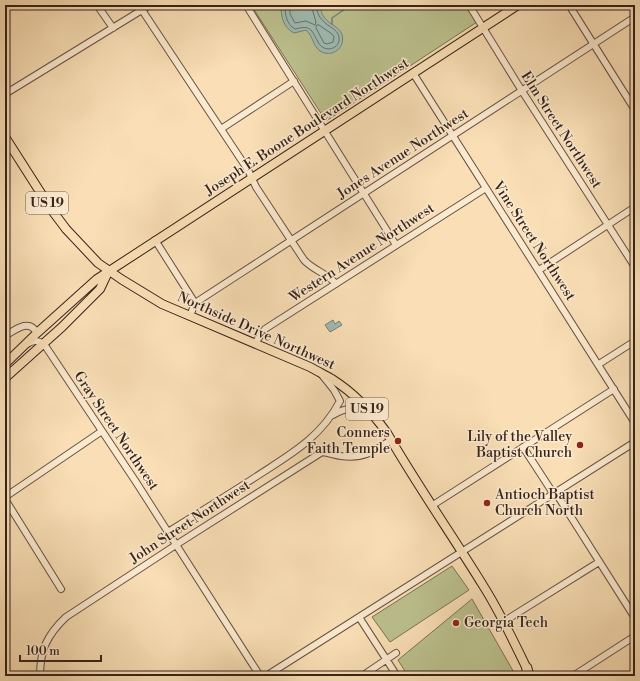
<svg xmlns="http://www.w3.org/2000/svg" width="640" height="681" viewBox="0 0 640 681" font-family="'Libre Bodoni',serif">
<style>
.green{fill:#bcc28f;stroke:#787255}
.water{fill:#9fbcb4;stroke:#757f77}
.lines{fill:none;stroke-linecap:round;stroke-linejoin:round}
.shore{stroke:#6a7068;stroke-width:1}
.stream{stroke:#757f77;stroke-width:1.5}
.minor-casing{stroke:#665242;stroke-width:8}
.major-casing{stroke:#35231b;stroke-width:10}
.highway-casing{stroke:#35231b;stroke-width:11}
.minor{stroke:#fcead0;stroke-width:6}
.major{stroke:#fadfb6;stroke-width:8}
.highway{stroke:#fadfb6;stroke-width:9}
.poi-dot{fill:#8f2418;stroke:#fcead0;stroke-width:1.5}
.labels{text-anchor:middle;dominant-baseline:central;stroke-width:3;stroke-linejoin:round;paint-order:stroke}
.shield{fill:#fcead0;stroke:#715f51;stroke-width:1}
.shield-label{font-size:13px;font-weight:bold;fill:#35231b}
.street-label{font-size:14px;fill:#35231b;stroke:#fcead0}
.poi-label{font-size:14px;fill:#35231b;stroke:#fcead0;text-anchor:end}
</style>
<rect width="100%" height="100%" fill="#fadfb6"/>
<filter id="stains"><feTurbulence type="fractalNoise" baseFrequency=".005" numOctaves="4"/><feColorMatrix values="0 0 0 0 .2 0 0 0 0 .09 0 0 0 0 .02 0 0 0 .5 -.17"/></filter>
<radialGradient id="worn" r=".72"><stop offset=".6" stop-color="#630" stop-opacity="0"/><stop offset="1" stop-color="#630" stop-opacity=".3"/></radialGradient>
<!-- green -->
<path class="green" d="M251 5H466L477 22 326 121Z
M452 566 469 590 390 642 372 617Z
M472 599 516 676H408L398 660Z"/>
<!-- water -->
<path class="water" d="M281 5H320C321 9 321 14 324 17 330 26 346 28 342 43 341 48 337 51 332 53 327 54 323 53 320 51 313 46 313 36 306 30L294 33C283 27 281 17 281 5Z
M333 320 335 324 339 321 342 325 330 332 325 325Z"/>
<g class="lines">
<!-- shore -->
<path class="shore" d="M285 5C285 14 286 24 295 29 311 25 311 29 318 42 324 54 341 49 339 37 337 25 318 27 316 5
M290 5V14L295 23 306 21 315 25 316 22 311 5
M317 25H319L332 34 334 37 333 42 327 44 324 43 316 28Z"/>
<!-- stream -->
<path class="stream" d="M332 24V18L348 7"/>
<!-- minor casing -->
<g class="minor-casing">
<path id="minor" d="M97 5 113 28
M246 5 396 245
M469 5 522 91 635 267
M569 5 635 110
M142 10 248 170 256 187 304 260C313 270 328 274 336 284
M413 73 635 423
M5 94 150 5
M221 129 294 81
M155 240 195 303
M539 270 635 207
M190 316 195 303 635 17
M5 336C15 330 29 318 37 333
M255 343 265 329 486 188
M27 344C34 340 37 340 44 344L136 482 260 676
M599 364 635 341
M333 415C348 406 355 408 371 414
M523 447 551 490 559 498 635 618
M5 497 102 431
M5 499 61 589
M433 505 614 389
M168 532C197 514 226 496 254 478 289 455 320 439 340 401L334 390 322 375
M359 617 397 676
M503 622 599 562
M40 676C40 650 47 635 66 617L182 541 322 452C329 453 335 455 341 456 364 459 373 452 391 440
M266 676 635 442
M362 676 396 653
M573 676 635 636"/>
</g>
<!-- major casing -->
<g class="major-casing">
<path id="major" d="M5 137 51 209 66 229 98 263 121 279 162 304 310 367C317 371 325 375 332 379 354 393 372 412 387 433 417 485 452 535 484 587 501 614 515 644 529 673
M5 364 37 333 97 279 518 5
M5 378 62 327 100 289 109 270"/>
</g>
<!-- highway casing -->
<g class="highway-casing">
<path id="highway" d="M527 668V676"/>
</g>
<!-- minor -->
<use href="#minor" class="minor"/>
<!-- major -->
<use href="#major" class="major"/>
<!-- highway -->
<use href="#highway" class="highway"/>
</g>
<!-- markers -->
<g class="poi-dot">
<circle cx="398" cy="441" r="4"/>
<circle cx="580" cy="445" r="4"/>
<circle cx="487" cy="503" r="4"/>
<circle cx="456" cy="623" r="4"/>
</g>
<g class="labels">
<!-- shield labels -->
<g class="shield">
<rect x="26" y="192" width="42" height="22" rx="3"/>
<rect x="346" y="398" width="42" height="22" rx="3"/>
</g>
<g class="shield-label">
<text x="47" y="203">US 19</text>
<text x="367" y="409">US 19</text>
</g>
<!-- street labels -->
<g class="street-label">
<text transform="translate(307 127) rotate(-33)">Joseph E. Boone Boulevard Northwest</text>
<text transform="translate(561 130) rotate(57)">Elm Street Northwest</text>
<text transform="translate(403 154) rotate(-33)">Jones Avenue Northwest</text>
<text transform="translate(534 241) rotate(57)">Vine Street Northwest</text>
<text transform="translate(362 253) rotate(-33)">Western Avenue Northwest</text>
<text transform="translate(256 331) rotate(24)">Northside Drive Northwest</text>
<text transform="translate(116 431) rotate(56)">Gray Street Northwest</text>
<text transform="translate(190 522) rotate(-33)">John Street Northwest</text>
</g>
<!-- poi labels -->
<g class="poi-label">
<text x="390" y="433">Conners<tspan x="390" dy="16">Faith Temple</tspan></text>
<text x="572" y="437">Lily of the Valley<tspan x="572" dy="16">Baptist Church</tspan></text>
<text x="495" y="495" text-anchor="start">Antioch Baptist<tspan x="495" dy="16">Church North</tspan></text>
<text x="464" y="623" text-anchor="start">Georgia Tech</text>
</g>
</g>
<!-- margin -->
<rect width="640" height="681" fill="none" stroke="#fadfb6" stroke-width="20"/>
<rect x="6" y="6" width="628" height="669" fill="none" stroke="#35231b" stroke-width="2"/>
<rect x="10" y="10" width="620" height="661" fill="none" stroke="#35231b"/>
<!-- scale -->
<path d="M20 655v6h81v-6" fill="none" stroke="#35231b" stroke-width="2"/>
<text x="26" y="655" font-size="12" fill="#35231b" stroke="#fcead0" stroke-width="3" paint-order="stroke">100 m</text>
<rect width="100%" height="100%" filter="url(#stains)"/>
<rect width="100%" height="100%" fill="url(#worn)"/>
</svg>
